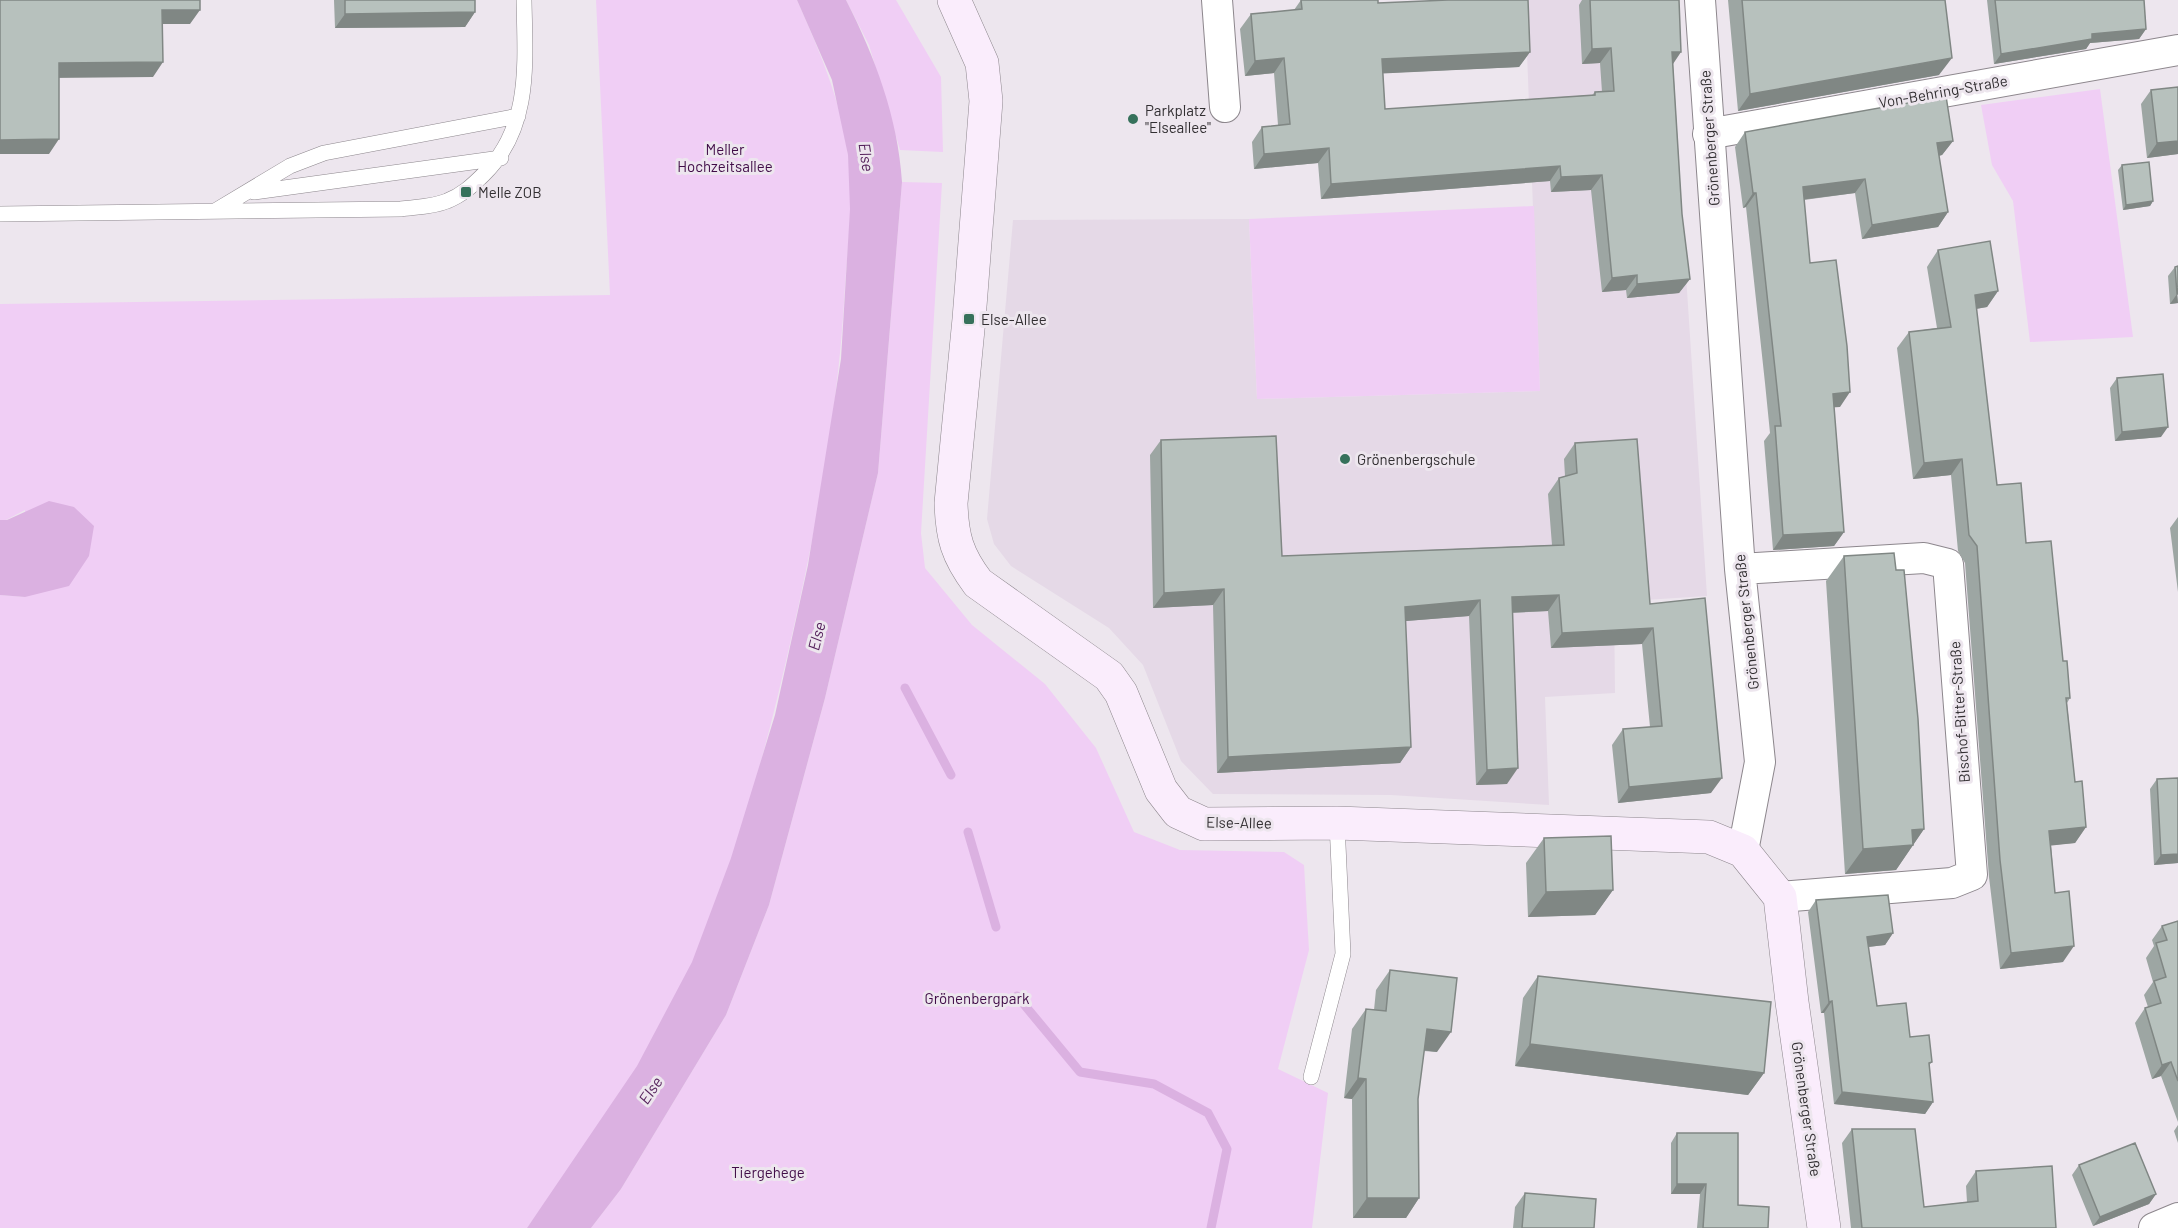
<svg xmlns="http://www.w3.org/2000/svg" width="2178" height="1228" viewBox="0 0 2178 1228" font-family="Barlow,sans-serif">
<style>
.built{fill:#e5d9e7}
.green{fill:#f0cef5}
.water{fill:#dbb1e1}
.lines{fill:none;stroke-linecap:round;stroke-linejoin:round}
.stream{stroke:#dbb1e1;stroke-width:9}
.lane-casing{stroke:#8d878d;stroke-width:16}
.street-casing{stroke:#8d878d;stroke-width:32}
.secondary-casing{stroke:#8d878d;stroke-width:34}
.lane{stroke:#fff;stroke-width:15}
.street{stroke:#fff;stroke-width:30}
.secondary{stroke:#faedfc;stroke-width:33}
.wall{fill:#9da6a3}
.shaded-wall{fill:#808784}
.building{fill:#b7c1bd;stroke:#808784;stroke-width:1.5}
.poi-dot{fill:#36715b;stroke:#ede6ee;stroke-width:2}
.labels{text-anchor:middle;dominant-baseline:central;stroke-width:6;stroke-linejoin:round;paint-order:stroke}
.street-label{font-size:15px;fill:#322f32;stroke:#ede6ee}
.poi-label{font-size:15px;fill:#322f32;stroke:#ede6ee;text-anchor:start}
.park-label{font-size:15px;fill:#410d48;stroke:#ede6ee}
.water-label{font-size:16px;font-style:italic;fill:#55225c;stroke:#ede6ee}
</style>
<rect width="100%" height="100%" fill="#ede6ee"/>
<!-- built -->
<path class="built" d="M1525 0H1668L1707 596 1614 602 1615 693 1545 697 1549 805 1391 795 1213 794 1181 761 1143 665 1109 628 1011 566 994 544 987 519 1013 220 1249 219 1257 399 1540 391Z"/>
<!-- green -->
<path class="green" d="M596 0H797C819 50 841 100 848 155 854 198 848 243 845 286 839 403 818 521 792 635 767 746 738 857 693 961 653 1053 586 1147 527 1228H0V595L26 597 25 510 6 520H0V304L610 295Z
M846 0H896L941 77 943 152 900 150 869 45Z
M2100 89 2133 337 2030 342 2013 201 1992 165 1981 105Z
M902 182 942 183 921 533 925 568 972 625 1045 684 1096 748 1134 832 1180 850 1284 852 1304 865 1309 950 1278 1069 1328 1093 1312 1228H591L621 1189 726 1015 769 905 825 698 878 473Z
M1534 206 1540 391 1257 399 1249 219Z"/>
<!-- water -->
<path class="water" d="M797 0H846C875 57 898 118 902 182L878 473 825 698 769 905 726 1015 621 1189 591 1228H527L637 1066 692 962 731 858 775 715 808 565 841 359 850 209 848 155 832 80Z
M49 501 74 507 94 526 89 556 69 586 25 597 0 595V520H7Z"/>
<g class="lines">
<!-- stream -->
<path class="stream" d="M905 688 951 775
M968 832 996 927
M1017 996 1080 1072 1154 1084 1208 1113 1227 1149 1211 1228"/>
<!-- lane casing -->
<g class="lane-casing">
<path id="lane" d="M254 192 501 158
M215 211 290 166 324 153 518 116
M0 214 401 209C415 207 433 207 447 201 462 195 472 186 484 174 532 127 525 62 524 0
M1311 1077 1343 954 1337 823"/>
</g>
<!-- street casing -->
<g class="street-casing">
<path id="street" d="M1217 0 1225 107
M1700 0 1740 569 1760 762 1743 851
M1708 134 2178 50
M1740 569 1924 558 1948 564 1972 875 1952 883 1780 897
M2154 1228 2178 1218"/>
</g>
<!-- secondary casing -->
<g class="secondary-casing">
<path id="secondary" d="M954 0 982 63 986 101 969 319 951 503C952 537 957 555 978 583L1109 676 1121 693 1161 790 1178 812 1204 824 1337 823 1709 837 1743 851 1780 897 1792 1002 1824 1228"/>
</g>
<!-- lane -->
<use href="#lane" class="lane"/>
<!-- street -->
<use href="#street" class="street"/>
<!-- secondary -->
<use href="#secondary" class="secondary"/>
</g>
<!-- wall -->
<path class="wall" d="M334 0H475V12L465 27 335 28Z
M1301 0 1378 3 1530 52 1519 67 1383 73 1385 109 1592 95 1595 92H1602L1600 63 1582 64 1579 5 1582 0H1679L1673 64 1682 214 1690 279 1679 293 1627 298 1626 290 1602 292 1591 190 1551 192 1550 181 1321 199 1318 163 1254 169 1252 142 1262 127 1278 125 1274 73 1245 76 1240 29 1251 14 1294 10Z
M1728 0H1945L1939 75 1738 111Z
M1987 0H2144L2146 29 2139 39 2090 43 2086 49 1994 64Z
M2151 90 2178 154 2147 158 2141 104Z
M1745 132 1953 141 1942 155 1939 156 1948 212 1938 227 1862 239 1855 193 1804 200 1810 263 1840 407H1834L1844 532 1834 546 1773 550 1764 441 1770 433 1765 383 1746 207 1743 208 1735 147Z
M2122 165 2153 201 2150 206 2123 210 2118 170Z
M1938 250 1998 291 1987 307 1976 309 1997 485 2026 543 2063 661 2070 698 2067 703 2075 782 2086 827 2075 843 2051 845 2055 893 2063 962 2000 969 1989 877 1965 563 1958 551 1951 475 1913 479 1897 348 1909 332 1937 328 1927 267Z
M2175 267 2178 303 2170 304 2168 276Z
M2117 378 2161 437 2115 441 2110 388Z
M1161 440 1282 556 1552 545 1548 494 1559 478 1565 476 1564 459 1575 443 1650 604 1711 793 1618 803 1612 745 1623 729 1650 727 1642 644 1551 648 1548 611 1512 613 1507 784 1476 785 1469 616 1405 621 1411 747 1400 763 1217 773 1213 605 1153 608 1150 455Z
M2178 517V592L2170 528Z
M1844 556 1896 570 1924 829 1896 870 1845 874 1826 581Z
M2178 778V863L2154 865 2150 789 2157 779Z
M1544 838 1613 890 1595 915 1528 917 1526 863Z
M1816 900 1893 933 1885 945 1868 947 1877 1006 1910 1037 1932 1062 1929 1065 1933 1102 1925 1114 1834 1104 1824 1013H1821L1808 912Z
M2178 921V1122L2161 1076 2152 1079 2135 1023 2145 1008 2148 1007 2144 995 2153 982 2146 958 2154 946 2152 940 2162 926Z
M1390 970 1437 1052 1424 1051 1418 1099 1419 1198 1406 1218H1353L1352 1099 1344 1098 1352 1029 1366 1009 1374 1010 1376 990Z
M1538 976 1764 1073 1748 1095 1515 1066 1523 998Z
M2178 1125V1143L2174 1131Z
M1852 1129 1924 1207 1967 1202 1966 1186 1976 1171 2056 1228H1851L1842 1143Z
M1677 1133 1738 1205 1768 1228H1697L1700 1194H1671V1143Z
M2079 1165 2156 1194 2149 1204 2093 1226 2072 1175Z
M1525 1193 1594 1228H1513L1515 1207Z"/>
<!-- shaded-wall -->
<path class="shaded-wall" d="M162 10H200L190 24H152Z
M475 12 465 27 335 28 345 14Z
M2146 29 2139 39 2090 43 2086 49 1994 64 2001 54 2092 34Z
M1611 48 1600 63 1582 64 1592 49Z
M1530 52 1519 67 1372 74 1382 59Z
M1672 52H1681L1671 67Z
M1284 58 1274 73 1245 76 1255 61Z
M1952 58 1939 75 1738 111 1750 94Z
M163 62 153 77 49 78 59 63Z
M59 139 49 154H0V140Z
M1953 141 1942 155 1927 158 1937 143Z
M2178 141V154L2147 158 2157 143Z
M1329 148 1318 163 1254 169 1264 154Z
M1560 166 1550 181 1321 199 1331 184Z
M1602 175 1591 190 1551 192 1561 177Z
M1865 179 1855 193 1792 201 1803 187Z
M1753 193H1756L1746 207 1743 208Z
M2153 201 2150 206 2123 210 2126 205Z
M1948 212 1938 227 1862 239 1872 225Z
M1637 275 1626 290 1602 292 1612 278Z
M1690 279 1679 293 1627 298 1637 284Z
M1998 291 1987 307 1963 311 1975 295Z
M2177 294 2178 303 2170 304Z
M1850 392 1840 407 1823 408 1833 394Z
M2168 427 2161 437 2115 441 2122 432Z
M1962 459 1951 475 1913 479 1924 463Z
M1844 532 1834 546 1773 550 1783 535Z
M1224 589 1213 605 1153 608 1164 593Z
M1559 595 1548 611 1501 613 1512 597Z
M1480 600 1469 616 1394 622 1405 607Z
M1653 628 1642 644 1551 648 1562 633Z
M1411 747 1400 763 1217 773 1228 757Z
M1518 768 1507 784 1476 785 1487 770Z
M1722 778 1711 793 1618 803 1629 787Z
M2086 827 2075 843 2038 847 2049 831Z
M1924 829 1896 870 1845 874 1863 849 1912 830Z
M2178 854V863L2154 865 2161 855Z
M1613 890 1595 915 1528 917 1546 892Z
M1893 933 1885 945 1859 948 1867 937Z
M2074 946 2063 962 2000 969 2011 953Z
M1832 1001 1824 1013H1821L1829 1002Z
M1427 1029 1451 1032 1437 1052 1413 1049Z
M1530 1044 1764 1073 1748 1095 1515 1066Z
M2171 1062 2161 1076 2152 1079 2162 1065Z
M1358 1078 1366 1079 1352 1099 1344 1098Z
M1842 1092 1933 1102 1925 1114 1834 1104Z
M1677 1184H1706L1700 1194H1671Z
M2156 1194 2149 1204 2093 1226 2100 1217Z
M1367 1198H1419L1406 1218H1353Z"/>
<!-- building -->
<path class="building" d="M0 0H200V10H162L163 62 59 63V139L0 140Z
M345 0H475V12L345 14Z
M1301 0H1378V3L1448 0H1528L1530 52 1382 59 1385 109 1595 95V92L1614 91 1611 48 1592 49 1590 0H1679L1681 52H1672L1682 214 1690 279 1637 284V275L1612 278 1602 175 1561 177 1560 166 1331 184 1329 148 1264 154 1262 127 1290 124 1284 58 1255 61 1251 14 1302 9Z
M1742 0H1945L1952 58 1750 94Z
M1995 0H2144L2146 29 2092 34V39L2001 54Z
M2178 87V141L2157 143 2151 90Z
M1946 96 1953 141 1937 143 1948 212 1872 225 1865 179 1803 187 1810 263 1836 260 1847 346 1850 392 1833 394 1844 532 1783 535 1775 426H1781L1775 369 1756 193H1753L1745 132Z
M2149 162 2153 201 2126 205 2122 165Z
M1990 241 1998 291 1975 295 1997 485 2021 483 2026 543 2051 541 2063 661H2067L2070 698H2066L2075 782 2082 781 2086 827 2049 831 2055 893 2069 891 2074 946 2011 953 2000 860 1977 546 1969 535 1962 459 1924 463 1909 332 1951 327 1938 250Z
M2178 266V294H2177L2175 267Z
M2163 374 2168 427 2122 432 2117 378Z
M1276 436 1282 556 1564 545 1559 478 1577 473 1575 443 1637 439 1650 604 1705 598 1722 778 1629 787 1623 729 1662 726 1653 628 1562 633 1559 595 1512 597 1518 768 1487 770 1480 600 1405 607 1411 747 1228 757 1224 589 1164 593 1161 440Z
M1894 553 1896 570H1904L1918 719 1924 829 1912 830 1913 845 1863 849 1844 556Z
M2178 778V854L2161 855 2157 779Z
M1611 836 1613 890 1546 892 1544 838Z
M1888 895 1893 933 1867 937 1877 1006 1906 1003 1910 1037 1929 1035 1932 1062 1929 1063 1933 1102 1842 1092 1832 1001 1829 1002 1816 900Z
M2178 921V1081L2171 1062 2162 1065 2145 1008 2161 1003 2154 981 2166 977 2156 943 2167 940 2162 926Z
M1390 970 1457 978 1451 1032 1427 1029 1418 1099 1419 1198H1367L1366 1079 1358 1078 1366 1009 1386 1011Z
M1538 976 1771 1002 1764 1073 1530 1044Z
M1852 1129H1915L1924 1207 1978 1201 1976 1171 2052 1166 2056 1228H1862Z
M1677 1133H1738V1205L1769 1207 1768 1228H1703L1706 1184H1677Z
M2135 1143 2156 1194 2100 1217 2079 1165Z
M1525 1193 1596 1199 1594 1228H1522Z"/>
<!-- markers -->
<g class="poi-dot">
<circle cx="1133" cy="119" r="6"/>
<rect x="460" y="186" width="12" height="12" rx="3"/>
<rect x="963" y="313" width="12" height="12" rx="3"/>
<circle cx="1345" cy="459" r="6"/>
</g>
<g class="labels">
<!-- street labels -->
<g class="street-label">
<text transform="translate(1943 91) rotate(-10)">Von-Behring-Straße</text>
<text transform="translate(1709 138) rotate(-94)">Grönenberger Straße</text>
<text transform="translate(1746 622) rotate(-96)">Grönenberger Straße</text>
<text transform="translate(1959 712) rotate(-94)">Bischof-Bitter-Straße</text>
<text transform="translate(1239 822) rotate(1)">Else-Allee</text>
<text transform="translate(1807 1109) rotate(82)">Grönenberger Straße</text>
</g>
<!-- poi labels -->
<g class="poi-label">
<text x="1145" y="110">Parkplatz<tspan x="1145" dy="17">"Elseallee"</tspan></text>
<text x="478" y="192">Melle ZOB</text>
<text x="981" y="319">Else-Allee</text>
<text x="1357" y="459">Grönenbergschule</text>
</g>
<!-- park labels -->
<g class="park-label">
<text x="725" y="149">Meller<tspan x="725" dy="17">Hochzeitsallee</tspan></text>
<text x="977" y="998">Grönenbergpark</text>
<text x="768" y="1172">Tiergehege</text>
</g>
<!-- water labels -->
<g class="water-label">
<text transform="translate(867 157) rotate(82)">Else</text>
<text transform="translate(816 636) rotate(-76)">Else</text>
<text transform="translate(650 1090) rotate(-56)">Else</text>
</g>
</g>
</svg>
